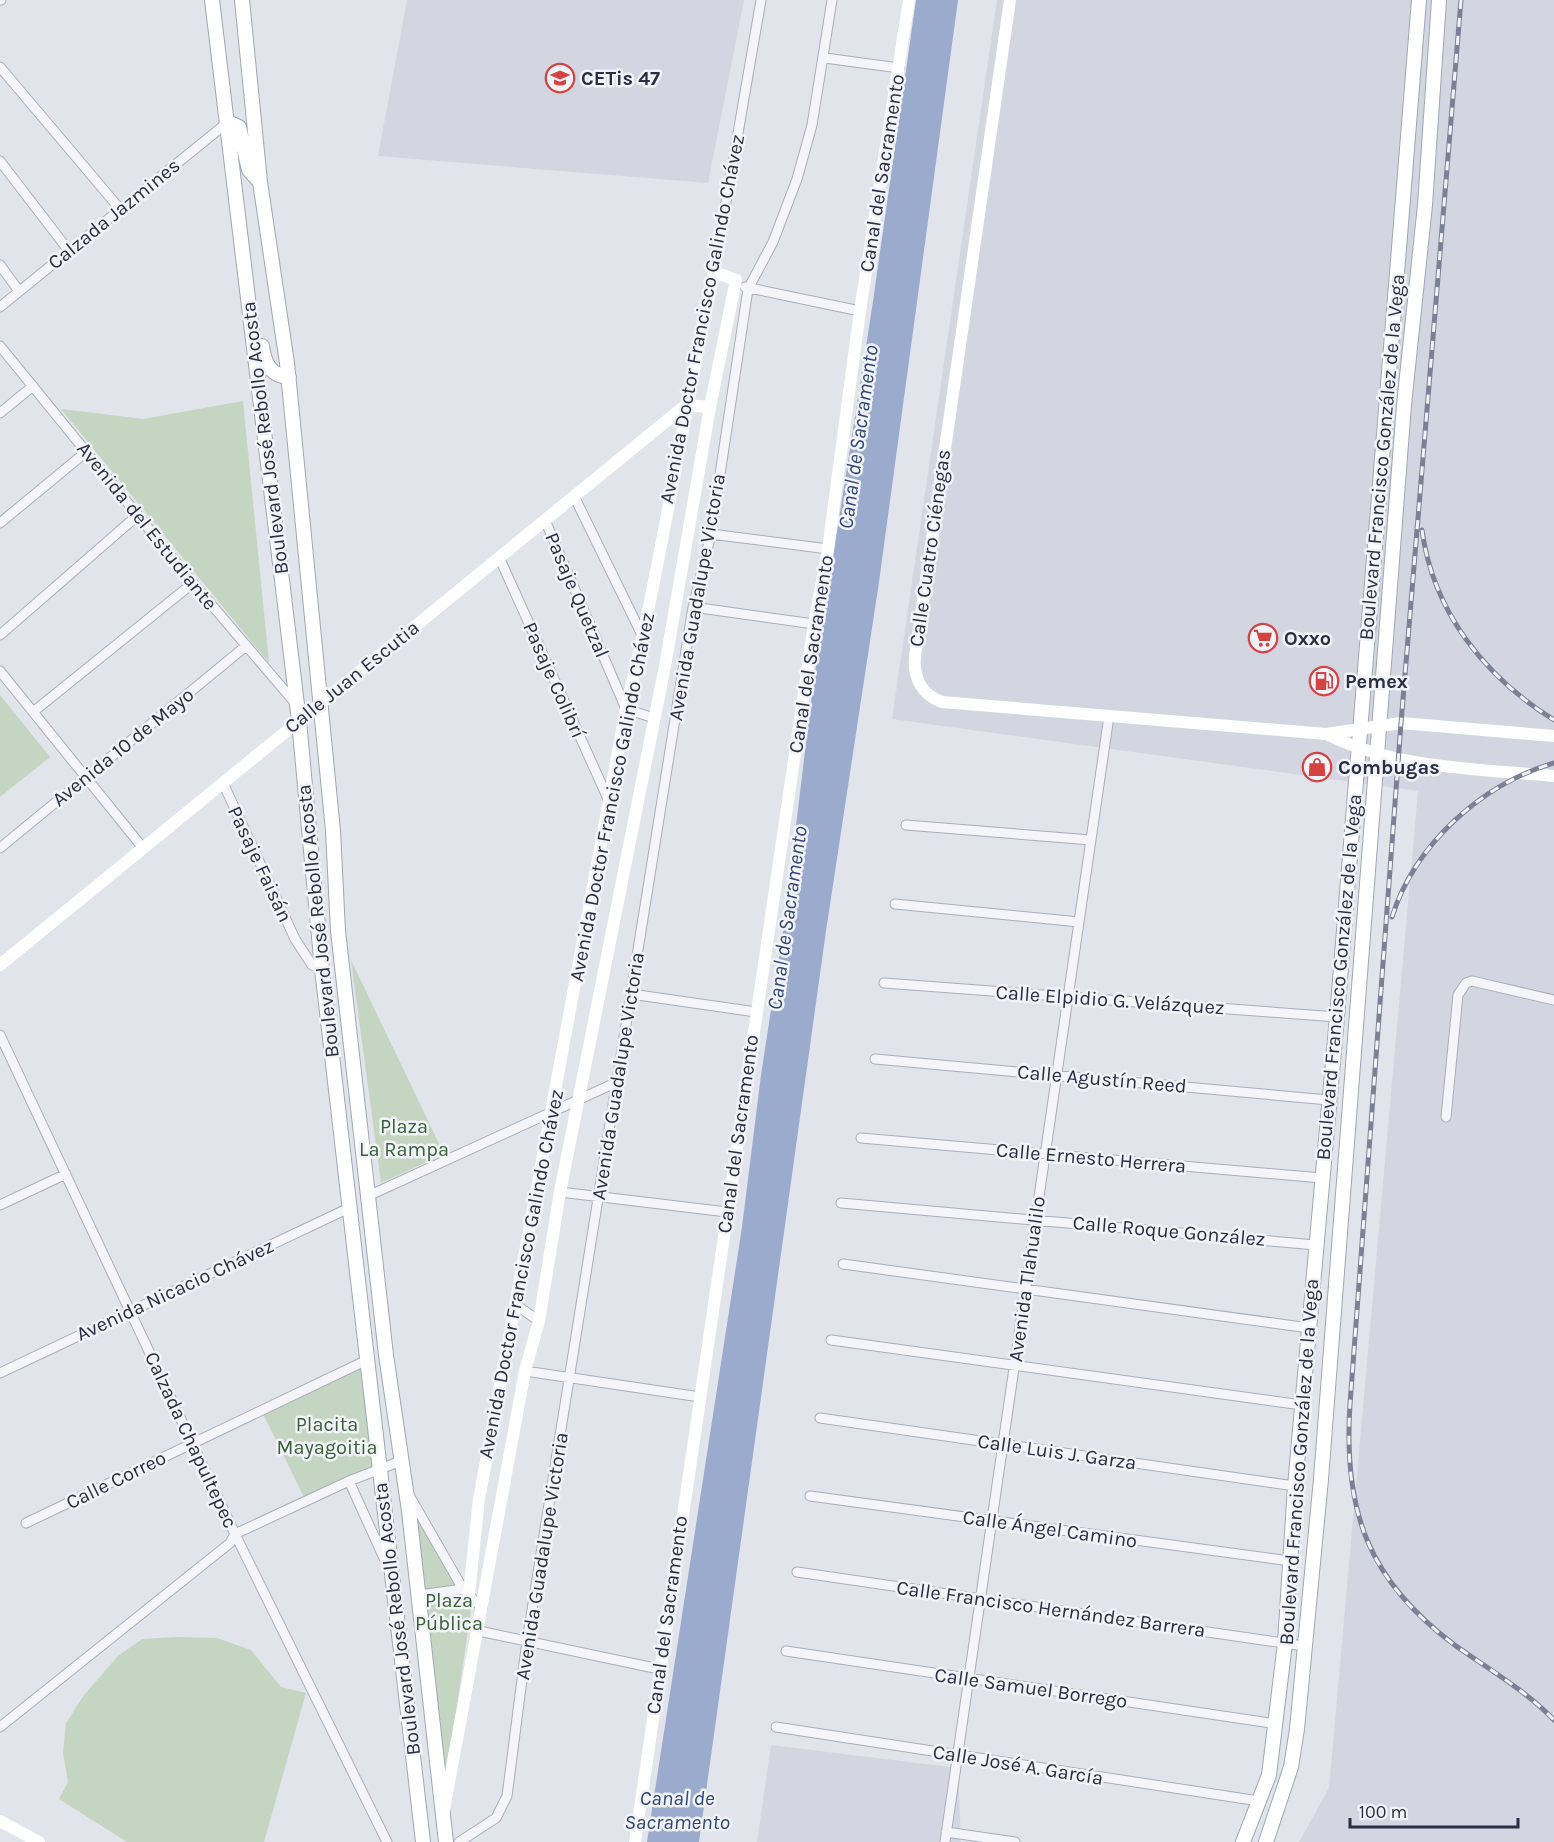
<svg xmlns="http://www.w3.org/2000/svg" width="1554" height="1842" viewBox="0 0 1554 1842" font-family="Karla,sans-serif">
<style>
.built{fill:#d3d6e0}
.green{fill:#c4d5c2}
.water{fill:#9babcd}
.lines{fill:none;stroke-linecap:round;stroke-linejoin:round}
.street-casing{stroke:#aaadb9;stroke-width:11}
.primary-casing{stroke:#a0a6b7;stroke-width:16}
.street{stroke:#f5f5f9;stroke-width:9}
.secondary{stroke:#fff;stroke-width:12}
.primary{stroke:#fff;stroke-width:14}
.rail-casing{stroke:#7a8095;stroke-width:5}
.rail{stroke:#f1f3f8;stroke-width:3;stroke-dasharray:9;stroke-linecap:butt}
.labels{text-anchor:middle;dominant-baseline:central;stroke-width:5;stroke-linejoin:round;paint-order:stroke}
.poi-label{font-size:20px;font-weight:bold;fill:#292e44;stroke:#f1f3f8;text-anchor:start}
.street-label{font-size:20px;fill:#292e44;stroke:#f1f3f8}
.park-label{font-size:20px;fill:#376035;stroke:#f1f3f8}
.water-label{font-size:21px;font-style:italic;fill:#30467a;stroke:#f1f3f8}
</style>
<rect width="100%" height="100%" fill="#e2e4eb"/>
<!-- built -->
<path class="built" d="M407 0H744L708 183 378 156Z
M997 0H1554V1842H1299L1329 1788 1418 791 892 719Z
M771 1745 958 1768 961 1842H757Z"/>
<!-- green -->
<path class="green" d="M243 401 269 663 61 409 143 419Z
M0 695 50 757 0 797Z
M351 960 444 1154 381 1183Z
M366 1363 377 1465 304 1497 262 1412Z
M416 1511 472 1602 445 1790Z
M177 1637 217 1638 251 1650 281 1687 306 1693 264 1842H127L59 1799 68 1782 63 1753 66 1723 84 1695 118 1656 142 1639Z"/>
<!-- water -->
<path class="water" d="M916 0H958L879 582 826 931 699 1842H647L742 1227 761 1075 784 925 813 685 872 308Z"/>
<g class="lines">
<!-- street casing -->
<g class="street-casing">
<path id="street" d="M0 0H1
M825 58 899 68
M0 67 120 209
M0 161 69 251
M0 265 19 291
M714 272 761 0
M745 287 860 311
M0 307 228 122
M0 346 193 583 296 704
M0 413 33 386
M574 496 643 637
M545 520 626 709 654 718
M0 523 86 452
M711 534 828 549
M499 557 609 801
M693 607 814 624
M0 635 138 515
M0 671 143 848
M33 712 193 583
M223 783 295 939 312 965 322 969
M906 825 1091 840
M0 848 246 646
M895 904 1079 922
M884 983 1337 1017
M631 994 756 1012
M0 1035 235 1534 387 1842
M875 1059 1329 1100
M1446 1117 1458 995 1466 983 1472 981 1554 1000
M861 1138 1322 1178
M560 1192 727 1212
M368 1196 615 1083
M841 1203 1316 1245
M0 1205 66 1174
M843 1264 1309 1328
M516 1305 539 1321
M831 1340 1302 1405
M525 1371 700 1397
M0 1373 349 1208
M820 1418 1295 1486
M349 1481 388 1567
M409 1495 463 1589 482 1608
M810 1496 1290 1561
M26 1523 367 1360
M797 1572 1304 1646
M419 1595 463 1589
M479 1631 659 1669
M786 1651 1277 1724
M0 1727 230 1543 235 1534 349 1481 401 1461
M776 1727 1259 1801
M946 1832 1015 1842
M459 1842 496 1818 507 1796 527 1641 693 607 711 534 748 289 773 242 797 179 812 125 832 0
M945 1842 1109 716"/>
</g>
<!-- primary casing -->
<g class="primary-casing">
<path id="primary" d="M212 0 299 721 322 969 423 1842
M242 0 260 182 287 363 333 831 338 931 386 1355 409 1511 446 1842
M228 122 239 127 249 170 260 182
M262 346C264 362 270 376 289 377
M1243 1842 1269 1775 1285 1643 1295 1486 1337 1017 1419 0
M1266 1842 1291 1767 1297 1729 1321 1479 1404 405 1425 205 1439 0"/>
</g>
<!-- street -->
<use href="#street" class="street"/>
<!-- secondary -->
<path class="secondary" d="M1010 0 915 656C913 678 922 695 942 702L1326 734 1401 723 1554 736
M1326 734C1396 769 1478 769 1554 776
M0 965 686 405 710 407
M444 1810 525 1371 539 1321 560 1192 665 666 710 407 736 280 714 272C683 417 661 565 626 709L479 1499 469 1594
M0 1821 39 1842
M635 1842 814 624 828 549 860 311 909 0"/>
<!-- primary -->
<use href="#primary" class="primary"/>
<!-- rail casing -->
<g class="rail-casing">
<path id="rail" d="M1461 0 1401 723 1350 1404C1343 1511 1368 1581 1456 1646 1490 1670 1525 1690 1554 1720
M1422 530C1433 612 1485 677 1554 720
M1392 917C1415 844 1482 784 1554 763"/>
</g>
<!-- rail -->
<use href="#rail" class="rail"/>
</g>
<!-- icons -->
<defs>
<g id="school-ring" transform="scale(1.5)"><circle r="9.5" fill="#f1f3f8" stroke="#d64141" stroke-width="1.5"/><path d="M0-5L7-2L0 1L-7-2ZM-4 1L0 2.5L4 1V4Q0 6-4 4Z" fill="#d64141"/></g>
<g id="supermarket-ring" transform="scale(1.5)"><circle r="9.5" fill="#f1f3f8" stroke="#d64141" stroke-width="1.5"/><path d="M-6-5.5h2.5l.6 2H6L4.5 2H-2.5L-4.4-4H-6ZM-1.5 3.2a1.3 1.3 0 1 0 .1 0ZM3 3.2a1.3 1.3 0 1 0 .1 0Z" fill="#d64141"/></g>
<g id="fuel-ring" transform="scale(1.5)"><circle r="9.5" fill="#f1f3f8" stroke="#d64141" stroke-width="1.5"/><path d="M-5.5-6h7V0h2V4h1.3V-2.5L3-4.5l.8-.8L6-3V5H2.5V1h-1V6h-7ZM-4.2-4.7v3.2H.2V-4.7Z" fill="#d64141"/></g>
<g id="shop-ring" transform="scale(1.5)"><circle r="9.5" fill="#f1f3f8" stroke="#d64141" stroke-width="1.5"/><path d="M-5-2.5h2.3a2.7 3.5 0 0 1 5.4 0H5L5.5 6h-11ZM-1.5-2.5h3a1.5 2.3 0 0 0-3 0Z" fill="#d64141"/></g>
</defs>
<g fill-rule="evenodd">
<use href="#school-ring" x="560" y="78"/>
<use href="#supermarket-ring" x="1263" y="638"/>
<use href="#fuel-ring" x="1324" y="681"/>
<use href="#shop-ring" x="1317" y="767"/>
</g>
<g class="labels">
<!-- poi labels -->
<g class="poi-label">
<text x="581" y="78">CETis 47</text>
<text x="1284" y="638">Oxxo</text>
<text x="1345" y="681">Pemex</text>
<text x="1338" y="767">Combugas</text>
</g>
<!-- street labels -->
<g class="street-label">
<text transform="translate(882 173) rotate(-81)">Canal del Sacramento</text>
<text transform="translate(114 214) rotate(-39)">Calzada Jazmines</text>
<text transform="translate(702 319) rotate(-79)">Avenida Doctor Francisco Galindo Chávez</text>
<text transform="translate(265 438) rotate(-97)">Boulevard José Rebollo Acosta</text>
<text transform="translate(1382 457) rotate(-85)">Boulevard Francisco González de la Vega</text>
<text transform="translate(147 526) rotate(51)">Avenida del Estudiante</text>
<text transform="translate(930 548) rotate(-82)">Calle Cuatro Ciénegas</text>
<text transform="translate(577 595) rotate(67)">Pasaje Quetzal</text>
<text transform="translate(697 597) rotate(-80)">Avenida Guadalupe Victoria</text>
<text transform="translate(811 654) rotate(-81)">Canal del Sacramento</text>
<text transform="translate(352 677) rotate(-39)">Calle Juan Escutia</text>
<text transform="translate(554 680) rotate(66)">Pasaje Colibrí</text>
<text transform="translate(123 747) rotate(-39)">Avenida 10 de Mayo</text>
<text transform="translate(612 797) rotate(-79)">Avenida Doctor Francisco Galindo Chávez</text>
<text transform="translate(260 864) rotate(65)">Pasaje Faisán</text>
<text transform="translate(318 921) rotate(-96)">Boulevard José Rebollo Acosta</text>
<text transform="translate(1339 977) rotate(-85)">Boulevard Francisco González de la Vega</text>
<text transform="translate(1110 1000) rotate(4)">Calle Elpidio G. Velázquez</text>
<text transform="translate(618 1076) rotate(-81)">Avenida Guadalupe Victoria</text>
<text transform="translate(1102 1079) rotate(5)">Calle Agustín Reed</text>
<text transform="translate(738 1134) rotate(-82)">Canal del Sacramento</text>
<text transform="translate(1091 1158) rotate(5)">Calle Ernesto Herrera</text>
<text transform="translate(1169 1231) rotate(5)">Calle Roque González</text>
<text transform="translate(521 1274) rotate(-79)">Avenida Doctor Francisco Galindo Chávez</text>
<text transform="translate(1027 1279) rotate(-82)">Avenida Tlahualilo</text>
<text transform="translate(175 1290) rotate(-25)">Avenida Nicacio Chávez</text>
<text transform="translate(191 1440) rotate(65)">Calzada Chapultepec</text>
<text transform="translate(1057 1452) rotate(8)">Calle Luis J. Garza</text>
<text transform="translate(1299 1462) rotate(-86)">Boulevard Francisco González de la Vega</text>
<text transform="translate(116 1480) rotate(-26)">Calle Correo</text>
<text transform="translate(1050 1529) rotate(8)">Calle Ángel Camino</text>
<text transform="translate(542 1556) rotate(-81)">Avenida Guadalupe Victoria</text>
<text transform="translate(1051 1609) rotate(8)">Calle Francisco Hernández Barrera</text>
<text transform="translate(667 1615) rotate(-82)">Canal del Sacramento</text>
<text transform="translate(397 1619) rotate(-97)">Boulevard José Rebollo Acosta</text>
<text transform="translate(1031 1688) rotate(8)">Calle Samuel Borrego</text>
<text transform="translate(1018 1765) rotate(9)">Calle José A. García</text>
</g>
<!-- park labels -->
<g class="park-label">
<text x="404" y="1126">Plaza<tspan x="404" dy="23">La Rampa</tspan></text>
<text x="327" y="1424">Placita<tspan x="327" dy="23">Mayagoitia</tspan></text>
<text x="449" y="1600">Plaza<tspan x="449" dy="23">Pública</tspan></text>
</g>
<!-- water labels -->
<g class="water-label">
<text transform="translate(858 437) rotate(-82)">Canal de Sacramento</text>
<text transform="translate(787 918) rotate(-82)">Canal de Sacramento</text>
<text x="677" y="1798">Canal de<tspan x="677" dy="24">Sacramento</tspan></text>
</g>
</g>
<!-- scale -->
<path d="M1350 1818v9h168v-9" fill="none" stroke="#292e44" stroke-width="3"/>
<text x="1359" y="1818" font-size="18" fill="#292e44" stroke="#f1f3f8" stroke-width="4.5" paint-order="stroke">100 m</text>
</svg>
